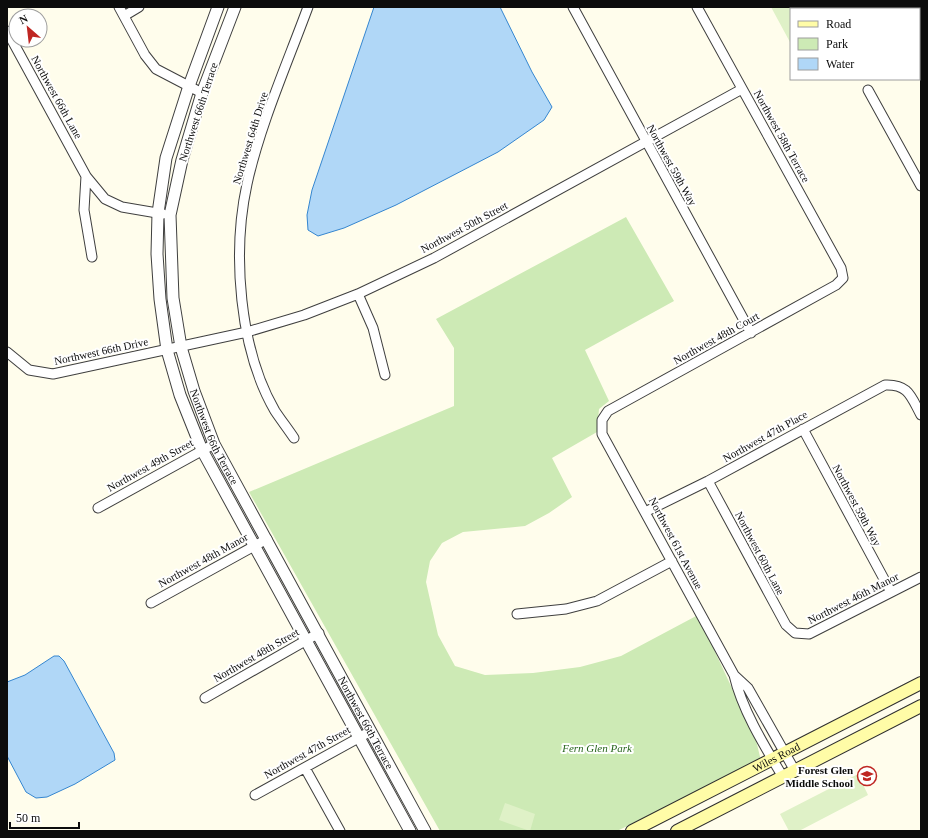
<svg xmlns="http://www.w3.org/2000/svg" width="928" height="838" viewBox="0 0 928 838" font-family="Georgia,serif">
<style>
.green{fill:#cdeab5}
.pitch{fill:#dff1c7}
.water{fill:#b0d7f7;stroke:#3586d0}
.lines{fill:none;stroke-linecap:round;stroke-linejoin:round}
.minor-casing{stroke:#3f3f3f;stroke-width:11}
.tertiary-casing{stroke:#3f3f3f;stroke-width:13}
.secondary-casing{stroke:#2e2e2e;stroke-width:14}
.minor{stroke:#fff;stroke-width:9}
.tertiary{stroke:#fff;stroke-width:11}
.secondary{stroke:#fffca7;stroke-width:12}
.labels{text-anchor:middle;dominant-baseline:central;stroke-width:4;stroke-linejoin:round;paint-order:stroke}
.street-label{font-size:11px;fill:#0c0c0c;stroke:#fff}
.park-label{font-size:11px;font-style:italic;fill:#26651c;stroke:#fff}
.poi-label{font-size:11px;font-weight:bold;fill:#0c0c0c;stroke:#fff;text-anchor:end}
</style>
<rect width="100%" height="100%" fill="#fffdec"/>
<!-- green -->
<path class="green" d="M626 217 674 301 585 350 609 401 599 409 597 432 552 458 572 497 549 513 525 526 463 532 442 543 430 561 426 582 438 635 455 666 485 675 533 673 580 667 621 656 698 615 756 740 761 761 617 831H440L249 492 454 406V348L436 319Z"/>
<!-- pitch -->
<path class="pitch" d="M771 7H824L826 9H791V44Z
M858 774 868 795 799 831H789L780 814Z
M505 803 535 814 530 831 499 820Z"/>
<!-- water -->
<path class="water" d="M374 7H500L532 72 552 107 544 120 498 152 396 205 344 228 318 236 308 230 307 215 312 190Z
M54 656H59L64 661 114 753 115 760 75 784 47 797 36 798 26 792 7 756V682L25 675Z"/>
<g class="lines">
<!-- minor casing -->
<g class="minor-casing">
<path id="minor" d="M119 7 145 55 156 69 202 93
M573 7 751 333
M697 7 841 268 843 278 836 285 608 411 602 420V434L734 675C742 710 765 747 783 777
M124 16 139 7
M7 31 86 176 84 210 92 257
M868 90 921 186
M86 176 105 199 122 207 163 214
M358 294 373 328 385 375
M7 352 29 370 53 374 247 332 304 315 358 294 434 258 742 89
M803 429 891 592
M294 438C288 429 281 420 275 411 239 349 232 253 247 184 260 125 287 64 308 7
M708 481 786 625 795 633 809 634 921 577
M98 508 214 444
M645 512 708 481 885 385C909 384 911 397 921 415
M151 603 267 539
M517 614 566 609 597 601 672 561
M734 675 748 688 795 771
M205 698 319 633
M305 768 340 831
M255 795 371 731"/>
</g>
<!-- tertiary casing -->
<g class="tertiary-casing">
<g id="tertiary">
<path d="M218 7 189 86 166 158 158 213 157 254 160 299 167 350 180 395 202 450 410 831"/>
<path id="s1" d="M235 7 202 93 182 160 170 215 173 298 181 347 194 391 214 444 425 831"/>
</g>
</g>
<!-- secondary casing -->
<g class="secondary-casing">
<g id="secondary">
<path id="s2" d="M632 831 921 683"/>
<path d="M677 831 921 706"/>
</g>
</g>
<!-- minor -->
<use href="#minor" class="minor"/>
<!-- tertiary -->
<use href="#tertiary" class="tertiary"/>
<!-- secondary -->
<use href="#secondary" class="secondary"/>
</g>
<!-- icons -->
<defs>
<g id="school-ring" transform="scale(1)"><circle r="9.5" fill="#fff" stroke="#bf2622" stroke-width="1.5"/><path d="M0-5L7-2L0 1L-7-2ZM-4 1L0 2.5L4 1V4Q0 6-4 4Z" fill="#bf2622"/></g>
</defs>
<g fill-rule="evenodd">
<use href="#school-ring" x="867" y="776"/>
</g>
<g class="labels">
<!-- street labels -->
<g class="street-label">
<text transform="translate(57 97) rotate(61)">Northwest 66th Lane</text>
<text transform="translate(198 112) rotate(-72)">Northwest 66th Terrace</text>
<text transform="translate(782 136) rotate(61)">Northwest 58th Terrace</text>
<text transform="translate(250 138) rotate(-73)">Northwest 64th Drive</text>
<text transform="translate(672 165) rotate(61)">Northwest 59th Way</text>
<text transform="translate(464 227) rotate(-28)">Northwest 50th Street</text>
<text transform="translate(716 338) rotate(-29)">Northwest 48th Court</text>
<text transform="translate(101 351) rotate(-12)">Northwest 66th Drive</text>
<text stroke="none"><textPath href="#s1" startOffset="447">Northwest 66th Terrace</textPath></text>
<text transform="translate(765 436) rotate(-29)">Northwest 47th Place</text>
<text transform="translate(150 465) rotate(-29)">Northwest 49th Street</text>
<text transform="translate(857 505) rotate(62)">Northwest 59th Way</text>
<text transform="translate(676 543) rotate(62)">Northwest 61st Avenue</text>
<text transform="translate(760 553) rotate(62)">Northwest 60th Lane</text>
<text transform="translate(203 560) rotate(-29)">Northwest 48th Manor</text>
<text transform="translate(853 598) rotate(-27)">Northwest 46th Manor</text>
<text transform="translate(256 655) rotate(-30)">Northwest 48th Street</text>
<text stroke="none"><textPath href="#s1" startOffset="771">Northwest 66th Terrace</textPath></text>
<text transform="translate(307 752) rotate(-29)">Northwest 47th Street</text>
<text stroke="none"><textPath href="#s2" startOffset="162">Wiles Road</textPath></text>
</g>
<!-- park labels -->
<g class="park-label">
<text x="597" y="748">Fern Glen Park</text>
</g>
<!-- poi labels -->
<g class="poi-label">
<text x="853" y="770">Forest Glen<tspan x="853" dy="13">Middle School</tspan></text>
</g>
</g>
<!-- border -->
<rect width="928" height="838" fill="none" stroke="#0c0c0c" stroke-width="16"/>
<!-- legend -->
<rect x="790" y="8" width="130" height="72" fill="#ffffff" stroke="#9e9e9e"/>
<rect x="798" y="21" width="20" height="6" fill="#fffca7" stroke="#9e9e9e"/>
<text x="826" y="28" font-size="12" fill="#0c0c0c">Road</text>
<rect x="798" y="38" width="20" height="12" fill="#cdeab5" stroke="#9e9e9e"/>
<text x="826" y="48" font-size="12" fill="#0c0c0c">Park</text>
<rect x="798" y="58" width="20" height="12" fill="#b0d7f7" stroke="#9e9e9e"/>
<text x="826" y="68" font-size="12" fill="#0c0c0c">Water</text>
<!-- north arrow -->
<g transform="translate(28 28) rotate(332)"><circle r="19" fill="#ffffff" stroke="#9e9e9e"/>
<path d="M0-3L7 15L0 10L-7 15Z" fill="#bf2622"/>
<text y="-6" font-size="11" font-weight="bold" text-anchor="middle" fill="#0c0c0c">N</text>
</g>
<!-- scale -->
<path d="M10 822v6h69v-6" fill="none" stroke="#0c0c0c" stroke-width="2"/>
<text x="16" y="822" font-size="12" fill="#0c0c0c" stroke="#ffffff" stroke-width="3" paint-order="stroke">50 m</text>
</svg>
